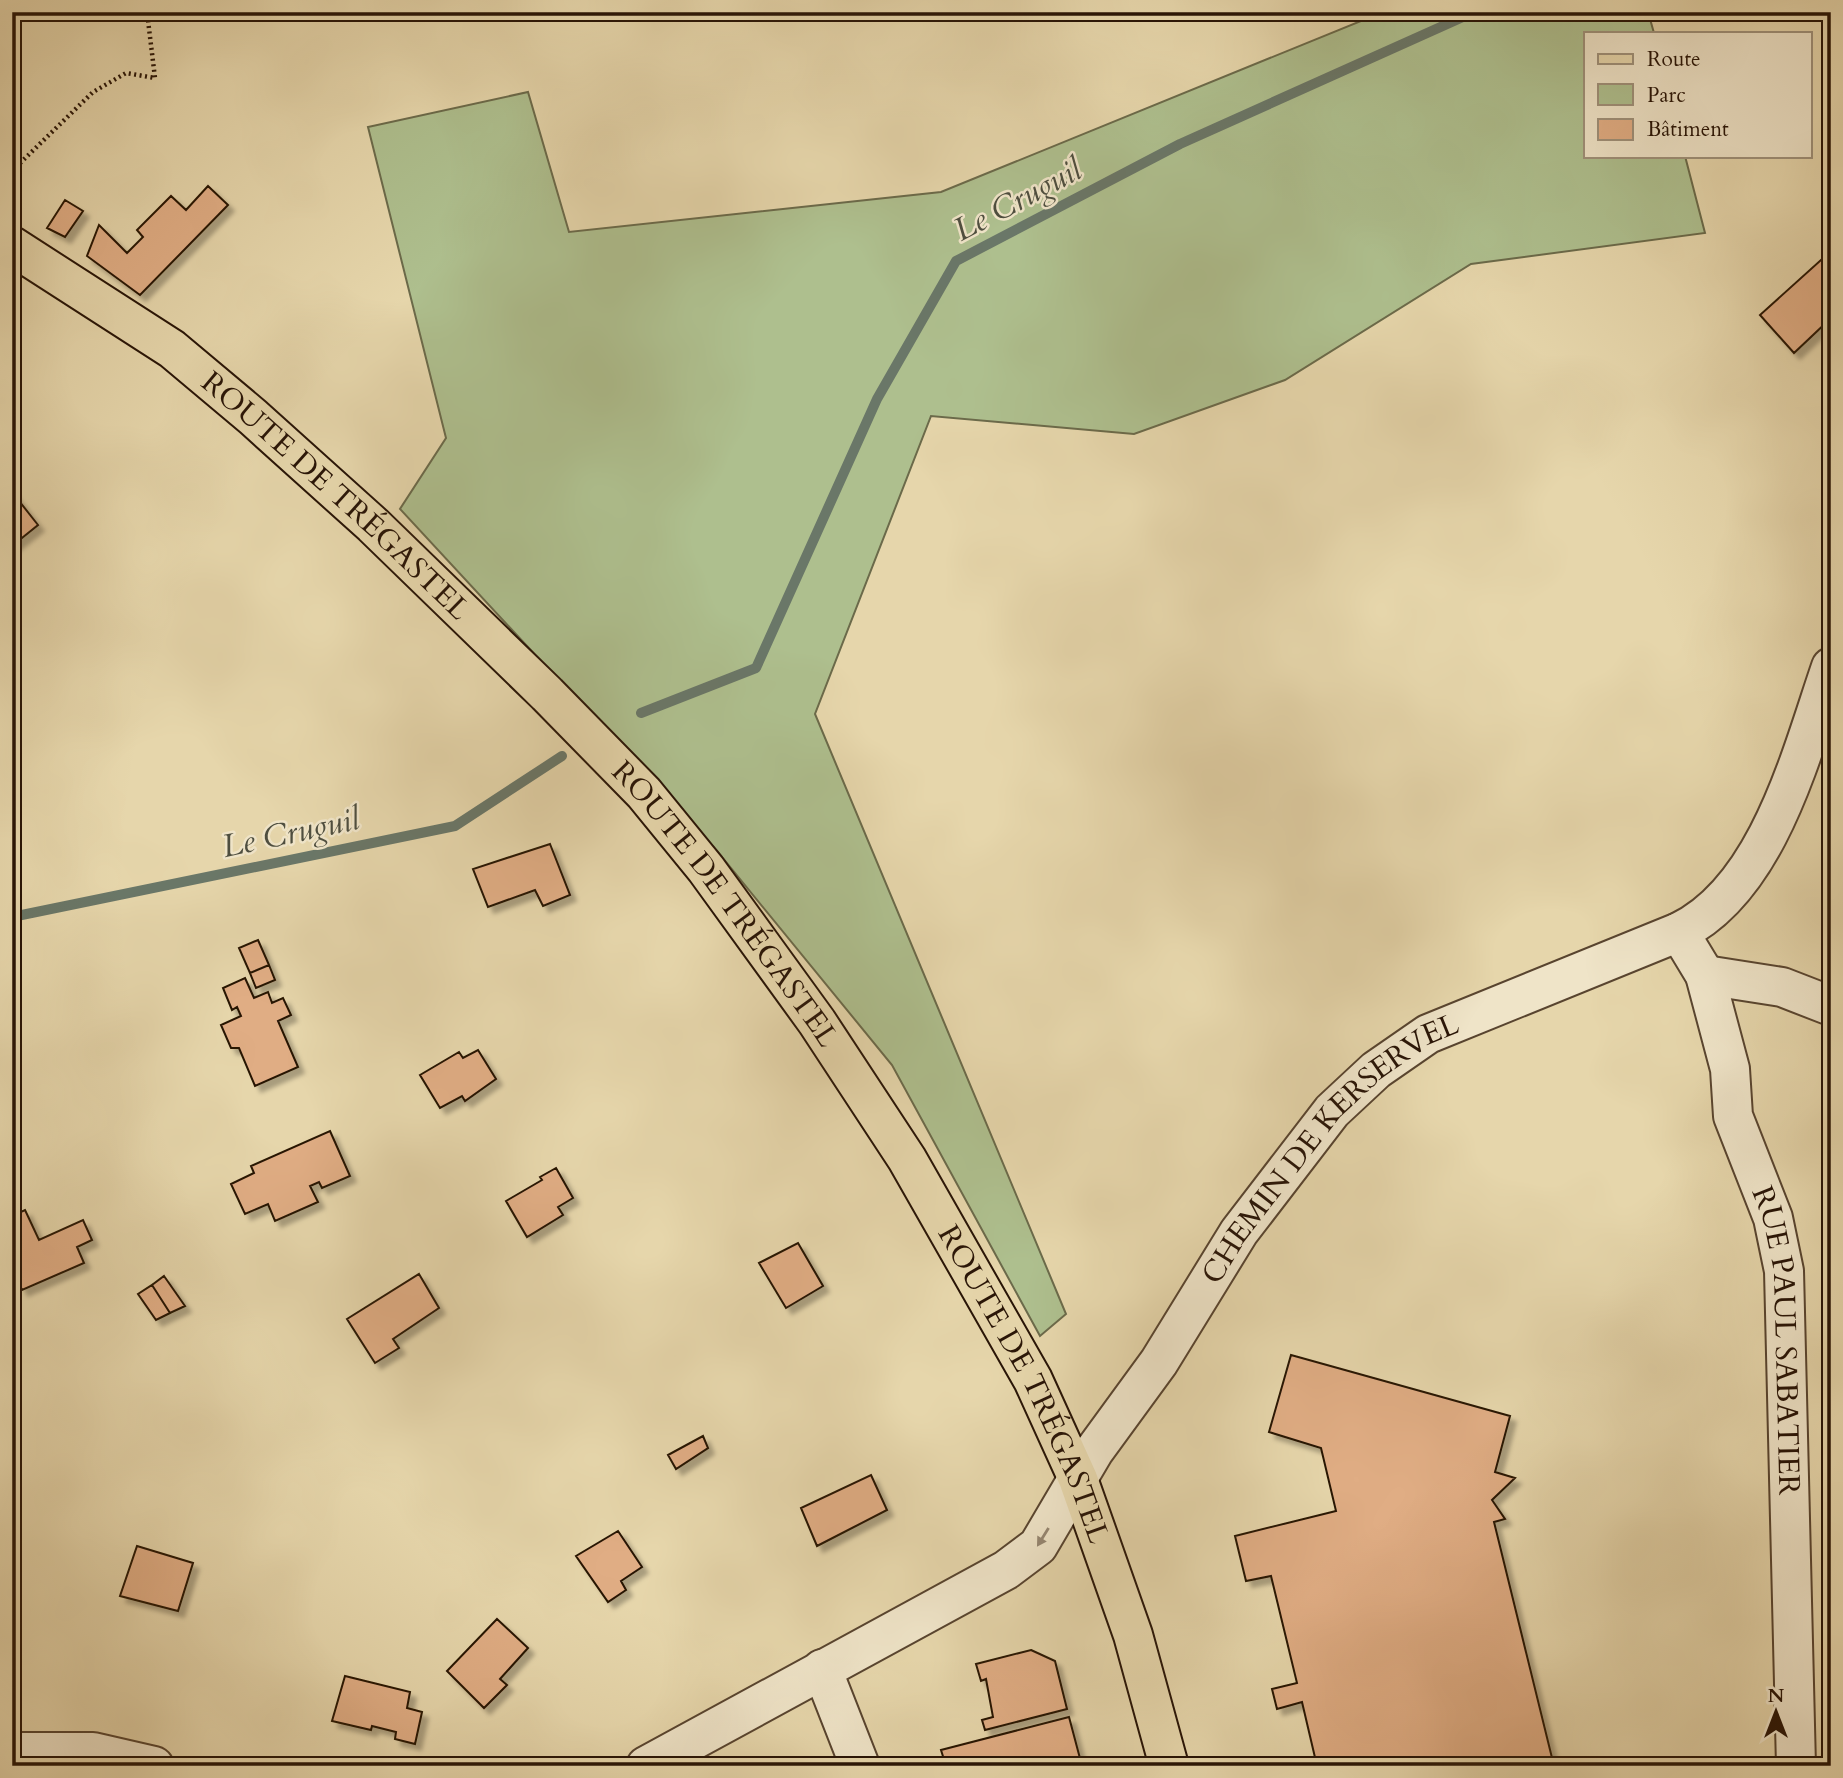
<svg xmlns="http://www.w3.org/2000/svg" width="1843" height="1778" viewBox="0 0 1843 1778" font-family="Cardo,serif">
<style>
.green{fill:#aebf8e;stroke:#6b6a4a;stroke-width:2}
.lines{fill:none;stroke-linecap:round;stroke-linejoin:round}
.stream{stroke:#6a7768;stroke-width:10}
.building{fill:#e0ad84;stroke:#281406;stroke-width:2;filter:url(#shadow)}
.minor-casing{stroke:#58442f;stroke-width:42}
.major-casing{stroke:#281406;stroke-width:42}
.path{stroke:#281406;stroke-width:4.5;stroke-dasharray:2 3.5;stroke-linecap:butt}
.minor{stroke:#efe4c8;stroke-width:38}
.major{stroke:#e6d6ab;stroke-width:38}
.oneway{fill:#958671}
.labels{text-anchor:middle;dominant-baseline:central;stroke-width:5;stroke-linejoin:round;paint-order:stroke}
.street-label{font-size:30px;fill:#281406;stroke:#efe4c8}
.water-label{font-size:32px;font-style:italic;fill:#4e4e3f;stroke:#efe4c8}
</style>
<defs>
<filter id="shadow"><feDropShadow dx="6" dy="6" stdDeviation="2" flood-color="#0004"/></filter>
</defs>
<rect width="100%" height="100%" fill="#e6d6ab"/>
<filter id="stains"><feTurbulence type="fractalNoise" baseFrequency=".00286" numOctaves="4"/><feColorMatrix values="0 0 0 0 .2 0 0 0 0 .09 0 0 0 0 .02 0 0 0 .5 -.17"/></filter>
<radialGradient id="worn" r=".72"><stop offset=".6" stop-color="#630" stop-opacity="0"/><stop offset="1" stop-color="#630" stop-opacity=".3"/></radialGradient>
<!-- green -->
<path class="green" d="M1383 12H1648L1654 33H1586V156H1685L1705 233 1471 264 1285 380 1134 434 931 416 815 714 1066 1314 1040 1336 892 1065 717 851 400 509 446 438 368 127 528 92 569 232 941 192Z"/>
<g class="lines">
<!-- stream -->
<path class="stream" d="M641 713 756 668 877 399 956 261 1180 144 1474 12
M12 917 455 826 562 756"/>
</g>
<!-- building -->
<path class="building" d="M208 186 228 205 140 295 87 256 99 225 127 253 143 237 137 230 171 196 186 210Z
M65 200 83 211 65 237 47 228Z
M1831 251V318L1794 353 1760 315Z
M12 492 38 525 12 546Z
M550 844 570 895 543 906 535 890 488 907 473 869Z
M258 940 269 965 250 973 239 948Z
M269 965 275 980 256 988 250 973Z
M245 978 254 998 268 992 272 1003 283 998 291 1015 278 1021 298 1067 255 1086 239 1048H231L221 1025 241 1016 237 1007 232 1010 223 988Z
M478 1050 496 1079 465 1101 462 1096 440 1108 420 1075 459 1052 463 1058Z
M330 1131 350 1176 322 1188 319 1182 310 1186 318 1202 275 1221 268 1204 245 1214 231 1184 254 1173 251 1166Z
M556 1168 573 1198 558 1207 563 1215 527 1237 506 1201 542 1180 540 1177Z
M25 1210 39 1240 83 1220 92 1240 77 1247 84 1263 22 1290 12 1269V1216Z
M798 1243 823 1286 786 1308 759 1263Z
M419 1274 439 1308 393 1339 399 1348 375 1363 347 1319Z
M164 1276 185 1306 170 1313 152 1285Z
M152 1285 170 1313 156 1320 138 1294Z
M1291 1355 1510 1416 1495 1472 1515 1478 1492 1500 1505 1519 1494 1522 1554 1766H1317L1302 1702 1277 1709 1272 1689 1297 1683 1271 1576 1246 1581 1235 1536 1336 1511 1321 1448 1269 1432Z
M703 1436 708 1448 676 1469 668 1455Z
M871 1475 887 1510 817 1546 801 1508Z
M618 1531 642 1567 621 1581 626 1590 608 1602 576 1556Z
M137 1546 193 1563 178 1611 120 1596Z
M497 1619 528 1648 500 1679 507 1685 484 1708 447 1671Z
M1031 1650 1055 1661 1067 1709 985 1730 982 1720 993 1717 986 1679 981 1681 976 1664Z
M345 1676 410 1692 407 1708 422 1712 415 1744 395 1739 396 1732 372 1726 371 1730 332 1721Z
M1069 1717 1082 1766H946L941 1750Z"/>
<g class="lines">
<!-- minor casing -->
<g class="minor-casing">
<g id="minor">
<path id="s1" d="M1679 932 1705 975 1730 1069 1733 1116 1773 1218 1784 1271 1796 1766"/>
<path d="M1705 975 1782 987 1831 1006"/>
<path d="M822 1669 860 1766"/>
<path d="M12 1752H93L154 1766"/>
<path id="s2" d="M646 1766 1006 1570 1038 1546 1094 1451 1159 1362 1239 1232 1332 1111 1376 1070 1428 1034 1679 932C1768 889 1801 754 1831 667"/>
</g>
</g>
<!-- major casing -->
<g class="major-casing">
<g id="major">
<path id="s3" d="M12 246 172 349 253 417 373 525 547 694 644 793 706 869 817 1022 907 1159 1033 1380 1078 1479 1133 1635 1169 1766"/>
</g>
</g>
<!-- path -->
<path class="path" d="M12 171 93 92 126 73 155 78 147 12"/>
<!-- minor -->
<use href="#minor" class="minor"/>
<!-- major -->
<use href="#major" class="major"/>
</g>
<!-- one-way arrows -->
<defs><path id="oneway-solid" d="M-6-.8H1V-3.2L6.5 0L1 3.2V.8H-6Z" transform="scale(1.75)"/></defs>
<use class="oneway" href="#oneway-solid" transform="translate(1043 1537) rotate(122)"/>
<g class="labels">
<!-- street labels -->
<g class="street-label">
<text stroke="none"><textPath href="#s3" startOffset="410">ROUTE DE TRÉGASTEL</textPath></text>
<text stroke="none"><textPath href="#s3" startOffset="976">ROUTE DE TRÉGASTEL</textPath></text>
<text stroke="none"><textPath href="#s2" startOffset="948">CHEMIN DE KERSERVEL</textPath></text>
<text stroke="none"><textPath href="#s1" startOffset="427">RUE PAUL SABATIER</textPath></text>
<text stroke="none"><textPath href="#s3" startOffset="1544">ROUTE DE TRÉGASTEL</textPath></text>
</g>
<!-- water labels -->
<g class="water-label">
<text transform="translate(1018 200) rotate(-28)">Le Cruguil</text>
<text transform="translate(291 833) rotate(-12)">Le Cruguil</text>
</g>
</g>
<!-- margin -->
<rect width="1843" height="1778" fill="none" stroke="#e6d6ab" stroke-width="42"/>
<rect x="14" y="14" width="1815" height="1750" fill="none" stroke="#281406" stroke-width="3.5"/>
<rect x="21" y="21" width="1801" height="1736" fill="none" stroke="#281406" stroke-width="2"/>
<!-- legend -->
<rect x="1584" y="32" width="228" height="126" fill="#efe4c8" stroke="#9f917a" stroke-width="2"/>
<rect x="1598" y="54" width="35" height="10" fill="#e6d6ab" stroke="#9f917a" stroke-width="2"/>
<text x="1647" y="66" font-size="21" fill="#281406">Route</text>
<rect x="1598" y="84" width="35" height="21" fill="#aebf8e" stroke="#9f917a" stroke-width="2"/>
<text x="1647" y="102" font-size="21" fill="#281406">Parc</text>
<rect x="1598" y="119" width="35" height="21" fill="#e0ad84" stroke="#9f917a" stroke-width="2"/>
<text x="1647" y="136" font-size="21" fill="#281406">Bâtiment</text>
<!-- north arrow -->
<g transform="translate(1776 1712)" stroke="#efe4c8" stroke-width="5" paint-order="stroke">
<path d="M0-5L12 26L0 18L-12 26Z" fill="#281406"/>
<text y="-10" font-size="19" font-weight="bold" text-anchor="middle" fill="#281406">N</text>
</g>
<rect width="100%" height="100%" filter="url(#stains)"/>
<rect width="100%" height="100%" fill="url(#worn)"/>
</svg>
